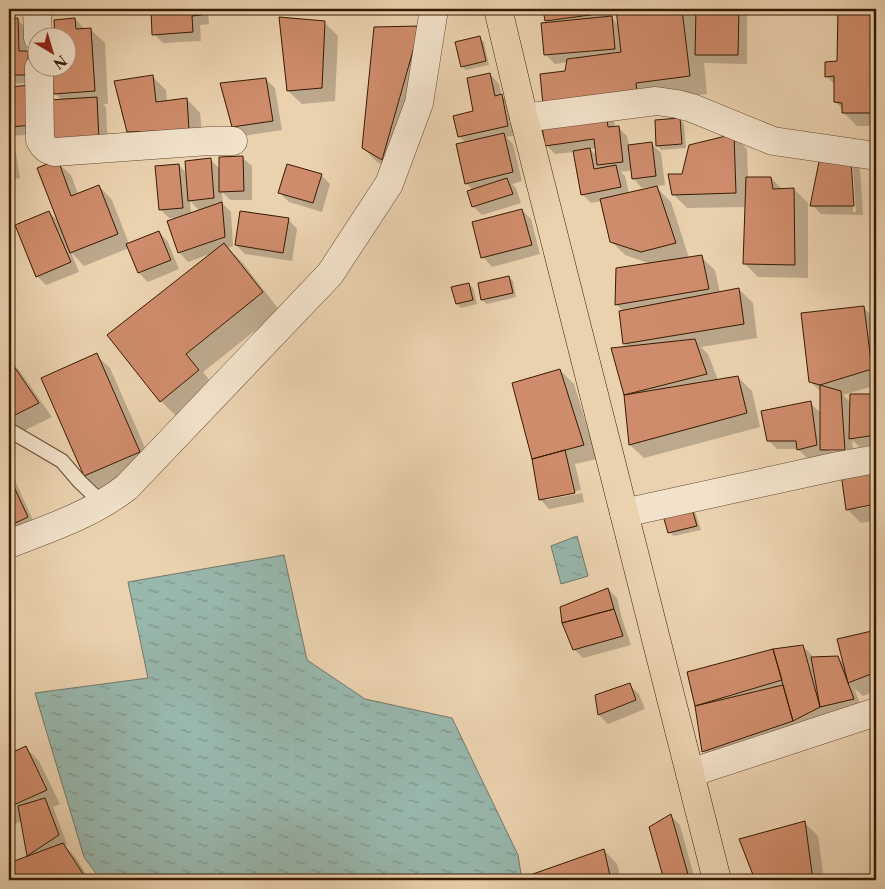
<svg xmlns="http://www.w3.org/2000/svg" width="885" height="889" viewBox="0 0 885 889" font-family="'Libre Caslon Text',serif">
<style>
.water{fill:url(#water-ripples);stroke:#717868}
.shadow{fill:#0003;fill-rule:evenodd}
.building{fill:#cf8c6c;stroke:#361a01}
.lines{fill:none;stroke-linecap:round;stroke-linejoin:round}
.lane-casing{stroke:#63482c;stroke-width:16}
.street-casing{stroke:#63482c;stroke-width:29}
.highway-casing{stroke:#361a01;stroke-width:29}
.lane{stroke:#f2e2cb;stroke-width:14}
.street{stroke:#f2e2cb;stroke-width:28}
.highway{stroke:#ebd2af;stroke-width:28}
</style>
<defs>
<pattern id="water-ripples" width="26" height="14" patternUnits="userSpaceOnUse" patternTransform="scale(1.25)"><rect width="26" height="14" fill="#98b7ad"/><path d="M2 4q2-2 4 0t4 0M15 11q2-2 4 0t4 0" fill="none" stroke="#7d948a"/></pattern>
</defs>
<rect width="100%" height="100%" fill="#ebd2af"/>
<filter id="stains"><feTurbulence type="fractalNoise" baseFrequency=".004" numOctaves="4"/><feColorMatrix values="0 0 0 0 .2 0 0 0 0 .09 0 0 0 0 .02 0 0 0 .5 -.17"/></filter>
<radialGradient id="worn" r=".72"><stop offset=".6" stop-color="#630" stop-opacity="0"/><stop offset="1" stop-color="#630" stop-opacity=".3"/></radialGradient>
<!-- water -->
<path class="water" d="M577 536 588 576 561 584 551 546Z
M284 555 307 660 365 699 452 718 518 855 522 880H101L84 857 35 693 148 678 128 582Z"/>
<!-- shadow -->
<path class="shadow" d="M152 9H208L209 24 200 25 201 41 163 43 154 34Z
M545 9H612L613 19 619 26 617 9H691L697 15V9H741L747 15V64L704 63 707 94 653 100 610 117 614 121 615 128 618 127 627 136 629 146 652 144 661 153 665 185 642 188 633 178 632 170 621 172 625 176 629 194 657 188 671 202 689 258 701 257 715 270 720 293 739 289 753 303 757 338 701 347 708 354 718 380 738 377 752 391 760 427 644 458 630 445 626 395 613 349 628 348 624 344 623 311 617 305 618 269 651 264 625 255 611 241 602 201 591 203 582 194 574 152 555 154 546 145 566 72 568 62 555 64 545 54 549 23 546 20ZM597 148 598 157 590 149Z
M839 9H876V126H857L843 112V110L836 102V86L826 76 838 62Z
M75 19 86 30H91L105 43 108 104H103L106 107 108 150 55 93 54 83 45 68H68V38Z
M9 20H18L27 29V52L36 62 37 83 9 84Z
M324 22 338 36 335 101 302 104 288 91Z
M419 27 396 172 377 162 363 148Z
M480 38 484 42 489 65 466 70 462 66Z
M490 74 499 84 502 96 510 104 517 135 506 137 513 144 522 181 512 184 516 188 521 203 482 215 473 206V190L466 183V143L459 136 475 112Z
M153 77 166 90 167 102 187 99 200 113 203 144 142 146 128 132Z
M265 79 275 88 282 130 243 136 233 127Z
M31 86 42 134 9 136V88Z
M680 119 684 124 686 148 661 150 657 145Z
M733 135 747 149 748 179 771 178 783 190 794 189 808 203V278L758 277 744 263 746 207 687 208 673 194Z
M9 146 16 153 20 178 9 180Z
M242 157 252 166V200H230L222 192 223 204 231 212 233 246 228 248 242 262 280 311 203 372 216 388 178 418 161 401 212 253 188 262 179 252 178 218H169L160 209 179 165 187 174 211 160 220 169ZM190 201 200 211 191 214Z
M851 160 860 169 863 215 821 214 812 205ZM851 167H853L856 212H853Z
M57 162 71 175 78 194 99 186 112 200 129 244 159 232 168 242 179 269 148 282 139 273 129 248 84 266 71 252 79 272 46 285 37 276 49 212 60 223Z
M321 175 330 184 322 212 289 202 280 193Z
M522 210 531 219 540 254 492 267 483 257Z
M288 219 297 229 292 261 245 254 236 245Z
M509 277 513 281 516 297 487 304 482 300Z
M469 284 473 288 477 304 461 308 457 304Z
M864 308 876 320V385L843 395 851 403V396L876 395V445L860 447 852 440 854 459H831L826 454 808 459 798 449H777L768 440 810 403 822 414V393L810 381ZM829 449H851V452L829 451Z
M96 355 110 368 153 466 99 489 85 476 43 378Z
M9 360 19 370 52 417 9 438Z
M560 370 574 384 597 459 575 464 581 490 546 497V500L582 493 584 502 549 509 540 499Z
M876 461V503L857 507V509L876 505V520L861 523 847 509Z
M9 467 36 527 9 548Z
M691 506 695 511 701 530 674 536 669 532Z
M608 589 617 598 622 619 631 645 583 658 574 649Z
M876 631V691L863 696 854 688 862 708 717 765 703 751 696 706 689 672 802 646 812 655V658L837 657 845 665 839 640Z
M9 647 14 659 9 661Z
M629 685 639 694 645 709 608 724 599 715 596 696Z
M25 747 39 761 60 804 53 807 67 844 65 846 76 858 90 880H15L9 865 30 857 29 855 22 821 9 826V755Z
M671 816 680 825 695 880H666L650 828Z
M804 822 818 836 824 880H756L740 840Z
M604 850 617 864 621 880H534L532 876Z"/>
<!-- building -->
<path class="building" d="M151 9H200L201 15 192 16 193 32 152 35Z
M543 9H604L605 13 545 21Z
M616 9H682L690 76 636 83 637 94 543 105 540 74 565 71 567 59 621 52Z
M696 9H739L738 55H695Z
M838 9H876V104H873V113H842V103L834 102V76L825 77V62L837 61Z
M612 16 615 49 544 55 541 23Z
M279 17 325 21 322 88 287 91Z
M18 18 19 51H28V75H9V19Z
M75 18 76 29 91 28 95 91 54 94 52 74 44 68H68V38H55L54 20Z
M420 26 382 160 362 148 374 27Z
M480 36 486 61 461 67 455 42Z
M490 73 495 96 502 94 508 126 458 137 453 116 473 111 467 78Z
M153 75 156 102 187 98 189 130 127 132 114 81Z
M266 78 273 121 232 127 220 83Z
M31 85 34 125 9 127V87Z
M97 97 99 141 52 144 49 100Z
M606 111 608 127 619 126 623 162 597 165 594 139 545 146 541 119Z
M680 118 682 144 656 146 655 120Z
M504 133 513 172 465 184 456 144Z
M734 134 736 193 672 195 668 174H682L689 145Z
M652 142 656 176 632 179 628 145Z
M590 148 594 169 616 165 621 187 581 195 573 151Z
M243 156 244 191 219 192V157Z
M820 157 851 159 854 206H810Z
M211 158 214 198 188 201 185 161Z
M58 160 71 196 99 185 118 234 70 253 37 168Z
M179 164 183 208 159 210 155 166Z
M287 164 322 174 313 203 278 193Z
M746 177H771L773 189 794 188 795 265 743 264Z
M507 178 513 194 472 207 467 191Z
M657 186 676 243 641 252 610 242 600 199Z
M222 202 225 237 178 253 167 221Z
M522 209 532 245 481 258 472 222Z
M49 211 71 262 36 277 15 225Z
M240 211 289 218 283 253 235 245Z
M159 231 171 260 138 273 126 244Z
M224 243 263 292 186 354 199 370 160 402 107 335Z
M702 255 709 289 615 305 616 268Z
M509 276 513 293 481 300 478 283Z
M469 283 473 300 456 304 451 287Z
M739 288 744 324 623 344 619 311Z
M864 306 872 369 820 385 809 382 801 313Z
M695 339 707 374 624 395 611 348Z
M97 353 140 452 84 476 41 378Z
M9 359 39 403 9 418Z
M560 369 584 445 532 459 512 383Z
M738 376 747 413 629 445 624 395Z
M820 385 841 391 845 450H820Z
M850 394H876V435L849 439Z
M811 401 817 445 797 450 796 441H767L761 411Z
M565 450 575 493 539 500 532 459Z
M876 460V504L846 510 840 466Z
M9 476 28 517 9 526Z
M691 505 697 526 668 533 662 512Z
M608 588 614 609 562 623 560 607Z
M614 609 623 636 573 650 562 623Z
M876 630V672L848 683 837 639Z
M803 645 820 707 793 721 773 649Z
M773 649 782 680 695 706 687 672Z
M838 656 854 699 820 707 811 657Z
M630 683 636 700 598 715 595 695Z
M783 685 793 721 702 752 695 706Z
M26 746 47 790 9 807V754Z
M45 798 59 835 27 856 18 806Z
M671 814 689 878 679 880H664L649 827Z
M805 821 813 880H755L739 839Z
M63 843 87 880H14L9 867V863Z
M604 849 611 880H533L530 875Z"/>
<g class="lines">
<!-- lane casing -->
<g class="lane-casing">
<path id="lane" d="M9 430 62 461 79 481 103 504"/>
</g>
<!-- street casing -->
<g class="street-casing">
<path id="street" d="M37 9 38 38
M39 68 40 140C44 147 46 150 55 152L209 141H233
M524 118 656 101 677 104 692 108 773 141 876 156
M624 513 838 466 876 459
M9 544C50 528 91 515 127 487L330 274 389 184 419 103 434 9
M690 773 876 712"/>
</g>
<!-- highway casing -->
<g class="highway-casing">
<path id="highway" d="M498 9 524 118 717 880"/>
</g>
<!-- lane -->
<use href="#lane" class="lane"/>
<!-- street -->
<use href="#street" class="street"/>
<!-- highway -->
<use href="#highway" class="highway"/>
</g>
<!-- margin -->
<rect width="885" height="889" fill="none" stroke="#ebd2af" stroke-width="30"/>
<rect x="10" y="10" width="865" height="869" fill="none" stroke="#361a01" stroke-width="2.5"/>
<rect x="15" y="15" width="855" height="859" fill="none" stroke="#361a01"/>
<!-- north arrow -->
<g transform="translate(52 52) rotate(142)"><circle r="24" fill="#f2e2cb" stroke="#a7927a"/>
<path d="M0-4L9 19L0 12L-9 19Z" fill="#8f2418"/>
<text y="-8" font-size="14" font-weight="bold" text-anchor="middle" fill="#361a01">N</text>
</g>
<rect width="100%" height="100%" filter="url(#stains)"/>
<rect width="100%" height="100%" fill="url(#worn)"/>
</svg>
